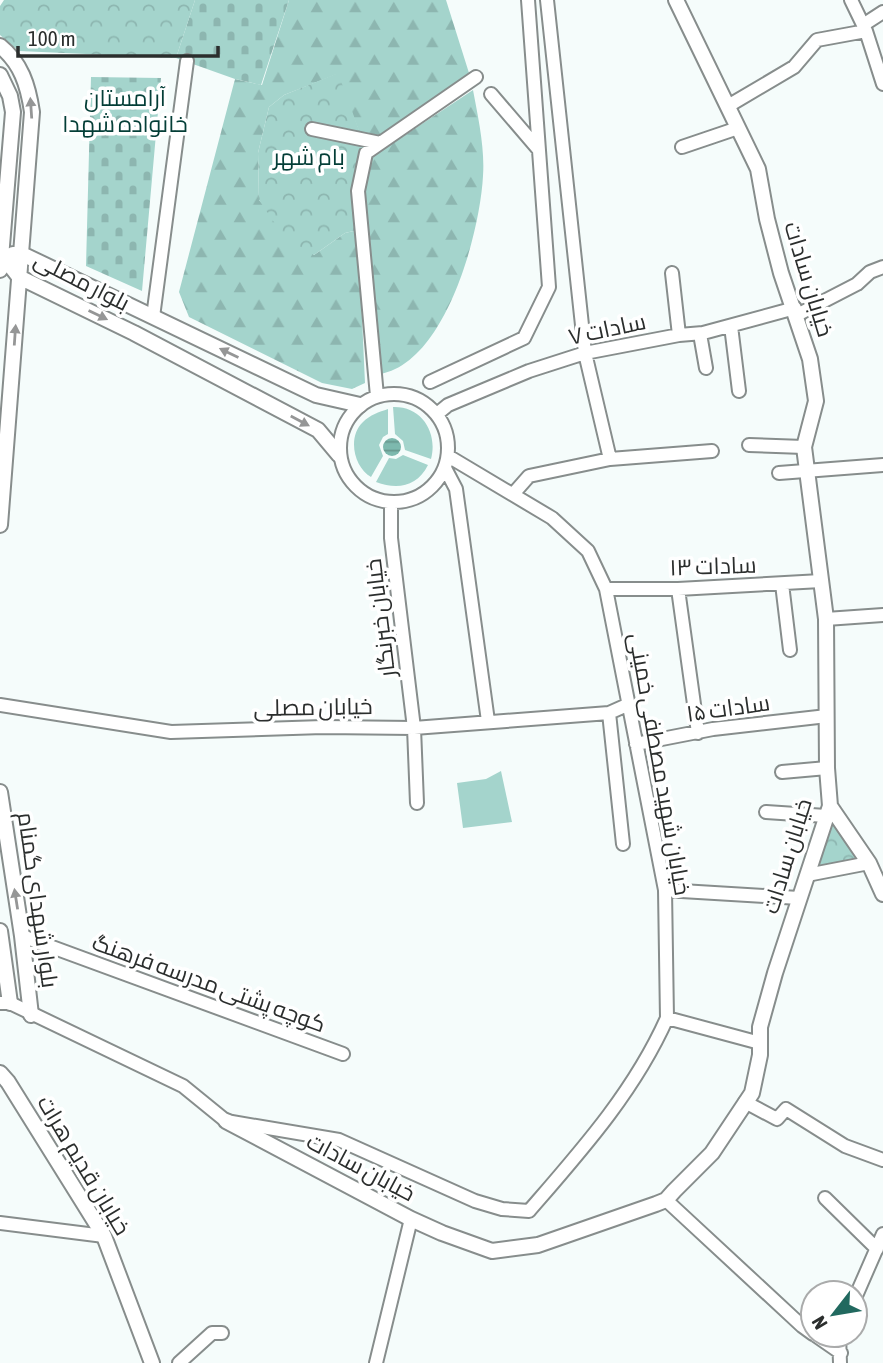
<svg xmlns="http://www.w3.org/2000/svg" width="883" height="1363" viewBox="0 0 883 1363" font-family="'Asap Condensed',Cairo,sans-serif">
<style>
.grass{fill:#a4d4cc}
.forest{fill:url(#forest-firs)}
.cemetery{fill:url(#cemetery-stones)}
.park{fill:url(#park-crowns)}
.water{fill:url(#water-rules)}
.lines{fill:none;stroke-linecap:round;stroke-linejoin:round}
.minor-casing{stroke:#878d8c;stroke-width:16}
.tertiary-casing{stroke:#878d8c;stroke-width:18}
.minor{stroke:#fff;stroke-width:12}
.tertiary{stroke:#fff;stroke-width:14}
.oneway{fill:#959696}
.labels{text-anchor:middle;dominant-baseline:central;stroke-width:7;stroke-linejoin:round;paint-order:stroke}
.park-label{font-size:23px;fill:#043e37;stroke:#fff}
.street-label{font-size:23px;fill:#2b2e2d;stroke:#fff}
</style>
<defs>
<pattern id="forest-firs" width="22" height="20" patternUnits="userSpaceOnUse" patternTransform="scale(1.75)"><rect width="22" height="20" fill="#a4d4cc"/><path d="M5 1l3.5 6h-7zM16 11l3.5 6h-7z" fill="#8db6b0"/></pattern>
<pattern id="cemetery-stones" width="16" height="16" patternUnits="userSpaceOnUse" patternTransform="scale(1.75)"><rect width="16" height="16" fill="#a4d4cc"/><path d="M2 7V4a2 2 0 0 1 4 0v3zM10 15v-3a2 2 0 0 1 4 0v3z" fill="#8db6b0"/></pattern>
<pattern id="park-crowns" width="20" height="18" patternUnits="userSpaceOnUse" patternTransform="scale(1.75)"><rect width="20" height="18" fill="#a4d4cc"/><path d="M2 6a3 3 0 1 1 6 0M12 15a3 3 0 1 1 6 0" fill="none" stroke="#8db6b0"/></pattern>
<pattern id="water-rules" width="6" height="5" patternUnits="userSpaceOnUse" patternTransform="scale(1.75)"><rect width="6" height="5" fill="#7db9ae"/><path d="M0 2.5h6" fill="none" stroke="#67978e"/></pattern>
</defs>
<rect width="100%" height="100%" fill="#f5fcfb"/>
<!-- grass -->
<path class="grass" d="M393 407C422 406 438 433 431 459L405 450 403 441 395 434Z
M388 409V434L383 437 379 445 383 456 371 477C354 467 347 437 363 422 370 415 379 412 388 409Z
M403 455 428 465C417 487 397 490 376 482L389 458 396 459Z
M501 771 512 822 463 828 457 783 486 779Z"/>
<!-- forest -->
<path class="forest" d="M289 0H446L469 73 379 137 359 131 337 74 284 95 269 107 258 153 259 200 314 255 345 233 358 230 365 383 352 389 322 383 189 317 179 292 235 79 262 85Z
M473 90C478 117 485 148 483 176 480 232 446 363 380 374L364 189 372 157Z"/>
<!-- cemetery -->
<path class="cemetery" d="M195 0H289L261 85 235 79 176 58Z
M91 77 161 78 142 291 86 266Z"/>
<!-- park -->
<path class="park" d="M4 0H195L176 58 19 51 0 35V6Z
M338 73 359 130 381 139 363 151 358 230 345 233 314 255 284 237 259 200 258 153 269 107 284 95Z
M833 823 863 861 814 870Z"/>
<!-- water -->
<path class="water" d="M383 447a9 9 0 1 1 18 0a9 9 0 1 1-18 0Z"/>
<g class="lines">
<!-- minor casing -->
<g class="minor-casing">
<path id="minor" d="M547 0 585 353 610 459
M851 0 866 31 883 84
M863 25 883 12
M491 94 539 150
M728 106 794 67 817 40 866 31
M312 129 380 143
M682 147 738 128
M672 273 679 335
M797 315 857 284 870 272 883 267
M153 317 187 61
M731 326 739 391
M700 334 706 368
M430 382 524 338 549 287 528 0
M340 448a54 54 0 1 1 108 0a54 54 0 1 1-108 0Z
M377 396 358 191 366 153 476 77
M437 414 448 405 529 371 585 353 679 335 703 333 795 308
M749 445 804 447
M445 468 456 489 488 721
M779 473 883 465
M514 493 529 476 610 459 712 451
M391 503V538L414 728 417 803
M782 584 790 650
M606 589H678L821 581
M678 589 698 733
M826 619 883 615
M0 705 171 732 323 727 414 728 609 713 627 705
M609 713 623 844
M636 744 713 729 827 716
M782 772 827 768
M766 812 826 816
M807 875 869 863
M665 890 799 898
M22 936 343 1054
M0 1003H10L183 1086 226 1121 339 1140 475 1201 502 1209 529 1211C581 1151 634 1092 667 1018L665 890 606 589 588 551 552 518 448 456
M667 1018 760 1043
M745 1102 777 1119 786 1109 845 1146 883 1160
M825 1198 877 1249
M666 1200 802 1326 813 1334
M0 1223 104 1236
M855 1298 883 1234
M815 1335 841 1353
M839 1335 840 1363
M179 1363 212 1333H222
M376 1363 411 1219"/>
</g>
<!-- tertiary casing -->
<g class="tertiary-casing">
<path id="tertiary" d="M0 46C21 63 28 85 32 112L0 525
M0 75 10 96 13 112 0 270
M1 254 19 277 134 333 318 430 339 455
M13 254H22L316 395 360 405
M0 792 22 936 31 1015
M830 806 869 863 883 894
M0 931 10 1003
M0 1073 8 1082 104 1236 152 1363
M226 1121 411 1219 442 1233 492 1251 538 1245 656 1204 666 1200 674 1191 712 1153 752 1093 760 1055V1027L775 973 830 806 827 768 826 619 804 447 816 401 810 359 781 273 767 219 758 169 676 0"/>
</g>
<!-- minor -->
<use href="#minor" class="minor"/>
<!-- tertiary -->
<use href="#tertiary" class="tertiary"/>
</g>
<!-- one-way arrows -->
<defs><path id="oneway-solid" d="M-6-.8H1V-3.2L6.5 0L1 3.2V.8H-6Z" transform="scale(1.75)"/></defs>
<g class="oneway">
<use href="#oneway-solid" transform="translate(31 108) rotate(-94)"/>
<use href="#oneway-solid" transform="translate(98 315) rotate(26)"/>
<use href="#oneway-solid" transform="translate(15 335) rotate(-86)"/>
<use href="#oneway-solid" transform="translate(229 353) rotate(-154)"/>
<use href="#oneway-solid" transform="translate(300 421) rotate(28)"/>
<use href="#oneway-solid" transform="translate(16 899) rotate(-99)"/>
</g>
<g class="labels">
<!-- park labels -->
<g class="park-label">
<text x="125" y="98">آرامستان<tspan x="125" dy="26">خانواده شهدا</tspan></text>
<text x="309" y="157">بام شهر</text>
</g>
<!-- street labels -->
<g class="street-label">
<text transform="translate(809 279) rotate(73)">خیابان سادات</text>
<text transform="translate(82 281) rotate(27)">بلوار مصلی</text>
<text transform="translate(607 329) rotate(-12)">سادات ۷</text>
<text transform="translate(713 566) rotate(-2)">سادات ۱۳</text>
<text transform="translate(380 618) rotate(-97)">خیابان خبرنگار</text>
<text transform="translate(313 707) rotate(-1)">خیابان مصلی</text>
<text transform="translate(728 708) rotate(-8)">سادات ۱۵</text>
<text transform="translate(660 764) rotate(80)">خیابان شهید مصطفی خمینی</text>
<text transform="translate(787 856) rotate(-73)">خیابان سادات</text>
<text transform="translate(38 900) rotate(82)">بلوار شهدای گمنام</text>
<text transform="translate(209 983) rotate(20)">کوچه پشتی مدرسه فرهنگ</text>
<text transform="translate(84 1165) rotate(59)">خیابان قدیم هرات</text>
<text transform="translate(361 1167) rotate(28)">خیابان سادات</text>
</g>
</g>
<!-- north arrow -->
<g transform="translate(834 1314) rotate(239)"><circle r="33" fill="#ffffff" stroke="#aaabab" stroke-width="2"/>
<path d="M0-5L12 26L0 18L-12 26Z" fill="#21695f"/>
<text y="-10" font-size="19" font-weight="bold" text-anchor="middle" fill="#2b2e2d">N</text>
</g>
<!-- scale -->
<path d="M18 46v10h200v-10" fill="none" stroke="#2b2e2d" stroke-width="3.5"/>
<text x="28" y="46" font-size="21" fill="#2b2e2d" stroke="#ffffff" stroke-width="5" paint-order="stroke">100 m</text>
</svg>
